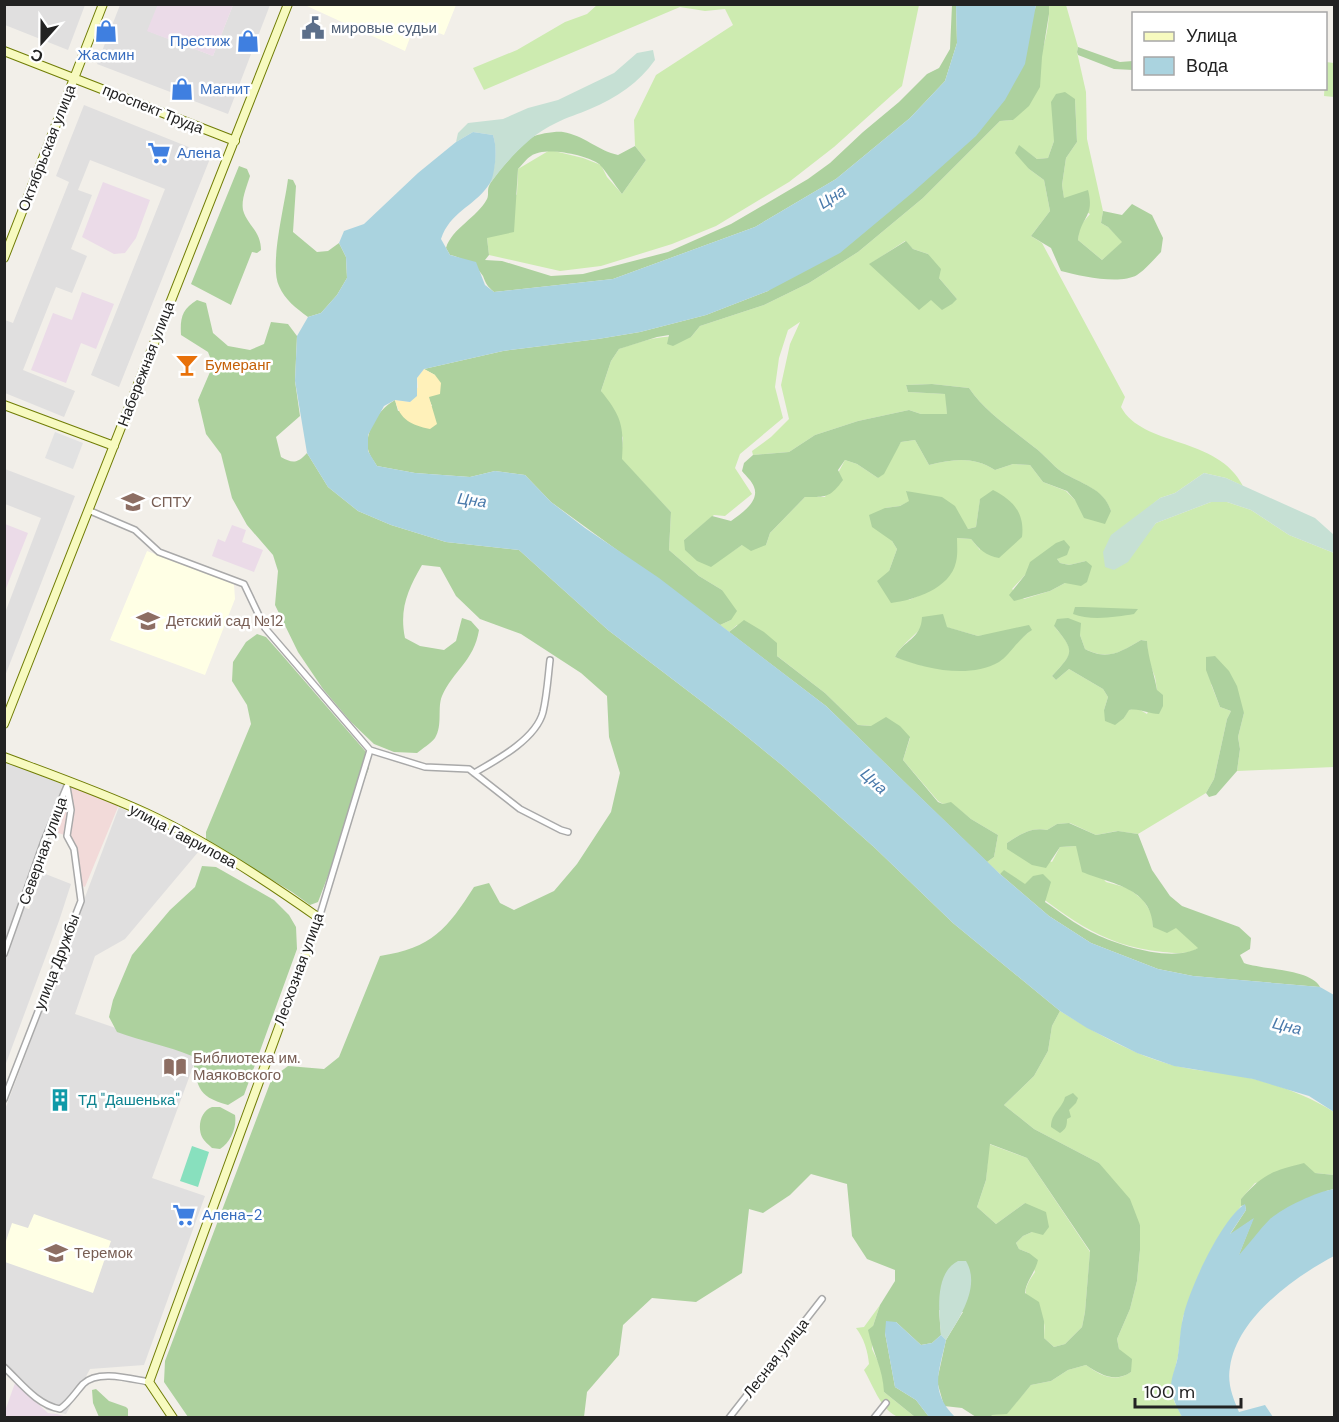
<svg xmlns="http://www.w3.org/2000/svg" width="1339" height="1422" viewBox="0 0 1339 1422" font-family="'DM Sans',sans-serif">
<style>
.residential{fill:#e0dfdf}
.commercial{fill:#f2dad9}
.industrial{fill:#ebdbe8}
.education{fill:#ffffe5}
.grass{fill:#cdebb0;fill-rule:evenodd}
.forest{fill:#add19e;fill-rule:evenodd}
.wetland{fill:#c6e0d4}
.sand{fill:#fff1ba}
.pitch{fill:#88e0be}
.parking{fill:#e2e2e2}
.water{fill:#aad3df}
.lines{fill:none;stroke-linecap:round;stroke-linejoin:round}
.street-casing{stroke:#a9a9a9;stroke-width:8}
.secondary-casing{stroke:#707d05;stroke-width:10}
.street{stroke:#fff;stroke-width:5}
.secondary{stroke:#f7fabf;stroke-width:8}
.labels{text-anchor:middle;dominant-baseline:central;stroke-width:5;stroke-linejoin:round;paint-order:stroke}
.service-label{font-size:15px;fill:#4e5e75;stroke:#fff;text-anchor:start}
.shop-label{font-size:15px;fill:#366cbe;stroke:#fff;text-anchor:start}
.street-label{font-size:15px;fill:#222;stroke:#fff}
.food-label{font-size:15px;fill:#c56008;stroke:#fff;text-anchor:start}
.education-label{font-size:15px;fill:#785e54;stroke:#fff;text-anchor:start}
.culture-label{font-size:15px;fill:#0d838f;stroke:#fff;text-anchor:start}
.water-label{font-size:16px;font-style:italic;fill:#4a7aab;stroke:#fff}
</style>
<rect width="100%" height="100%" fill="#f2efe9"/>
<!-- residential -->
<path class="residential" d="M4 5 5 4 85 5 68 50 5 25Z
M120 5H158L148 31 213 56 233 5H270L228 114 97 64Z
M84 105 211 156 119 387 91 375 165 189 90 160 78 190 92 195 71 249 87 256 72 293 56 287 23 370 75 391 64 417 5 393V320L13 323 69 182 56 176Z
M5 469 75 496 5 676V613L41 518 5 504Z
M5 761 64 785 51 823 45 832 38 850 37 860 19 906 29 909 43 873 71 884 59 921 5 1066Z
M119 807 187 842 199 851 125 939 95 956 75 1014 197 1056 152 1178 205 1196 144 1365 90 1369 66 1414 47 1410 5 1373 4 1112Z"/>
<!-- commercial -->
<path class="commercial" d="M69 782 120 802 85 887 79 885 74 849 67 836 50 830Z"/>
<!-- industrial -->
<path class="industrial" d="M158 4 233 5 213 56 147 31Z
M103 182 150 200 136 238 125 253 114 254 82 237Z
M82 292 114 304 96 349 81 343 66 383 31 370 53 313 72 320Z
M5 524 28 533 5 591Z
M232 525 246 530 242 542 263 550 254 572 212 556 218 539 225 542Z
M15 1383 48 1413 57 1414 67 1417H5V1411Z"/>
<!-- education -->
<path class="education" d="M308 4H456V5L444 35 415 24 405 51 307 6Z
M147 551 234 584 235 599 205 675 110 640Z
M34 1214 111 1241 93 1293 5 1262V1244L12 1223 28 1228Z"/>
<!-- grass -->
<path class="grass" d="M597 5H919L902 86 834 147 789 182 716 226 672 244 601 266 560 271 489 255 487 238 517 194 518 169 550 150 583 158 601 165 607 177 622 194 646 160 635 146 634 120 656 75 733 25 725 9 705 11 680 7 484 90 473 68 517 50 565 22 587 14Z
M1049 5H1066L1078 47 1077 52 1086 92 1087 139 1103 211 1101 223 1108 227 1123 242 1102 260 1078 240 1079 227 1090 214 1064 199 1062 185 1066 158 1077 142 1075 99 1054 123V141L1048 158 1037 159 1019 146 1029 169 1044 180 1050 211 1031 236 1042 243 1125 397 1121 407C1142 447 1218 436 1243 486L1226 478 1204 473 1175 493 1160 498 1130 523 1142 540 1156 523 1211 502H1227L1251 510 1289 535 1334 553V767L1237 771 1240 749 1238 737 1244 713 1211 684 1220 707 1231 711 1227 719 1214 779 1206 793 1138 834 1117 831 1096 835 1070 823 1057 824 1047 830C1031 827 1021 834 1007 843L1052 862 1060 847 1076 846 1106 882 1128 888 1143 900 1152 914 1153 927H1176L1199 948C1187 955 1176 953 1163 952 1094 946 1057 907 1005 871L1000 874 987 862 994 857 998 835 971 819 951 803 943 804 938 801 903 760 910 738 871 726 858 725 825 693 737 625 729 632 720 625 731 620 722 590 699 576 669 550 671 512 621 459 623 438 601 391 611 361 619 349C645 340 663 334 691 337L700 326 764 305 809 283 858 252 923 198 1000 121 1013 120C1030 83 1050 46 1049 5ZM905 241 913 249 928 254 939 278 957 299 931 300 870 264ZM800 322 790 344 781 385 789 419 771 437 752 451 753 455 789 452 815 435 858 421 909 410 921 414H947L946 394 908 392 906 385 932 384 969 388C986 413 1011 428 1034 447 1044 454 1052 465 1062 472 1081 484 1103 488 1111 511L1075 500 1066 491 1043 482 1030 465 1013 464 995 470C973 456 953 459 929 465L915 440 901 442 878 478 857 464 845 460 825 497H805L770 533 766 545H742L727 555 684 540 714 515 725 516 752 494 735 468 740 454 783 418 775 387 779 358 788 330ZM907 491 968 529 976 527 980 500V550L971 539 957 538C958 575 941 587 909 600L889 571 897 549 892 541 885 508 900 506 910 501ZM1070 547 1057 559 1060 563 1069 565 1086 561 1065 583 1050 591 1024 599 1012 589 1025 575ZM1054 626 1080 635 1085 649C1109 661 1120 652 1141 640L1147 641 1148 659 1155 677 1157 690 1147 714 1137 708 1128 710 1124 718 1104 710 1108 697 1103 689 1069 669 1056 680 1052 676C1074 652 1076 652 1054 626ZM946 627 978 636 1031 630 1014 645 924 666 895 657C900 646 912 638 921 628Z
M1326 62 1334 63V97L1324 96Z
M1060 1011C1096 1033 1132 1054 1172 1065 1199 1072 1227 1072 1254 1079 1284 1087 1308 1096 1334 1112V1175L1315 1173 1255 1183 1241 1199V1206L1216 1241 1197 1280 1183 1317 1178 1356 1171 1386 1174 1401 1182 1417 991 1418 992 1415 1007 1413 1031 1385 1051 1381 1068 1370 1086 1365C1101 1376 1115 1383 1131 1372L1119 1349 1117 1339 1130 1309 1137 1281 1140 1250V1225L1099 1163 1034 1129 1004 1105 1034 1076 1048 1051 1052 1026Z
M989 1144 1027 1158 1090 1252 1085 1312 1082 1327 1065 1344 1054 1347 1044 1338C1044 1333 1045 1327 1044 1323 1040 1298 1011 1305 1035 1272L1029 1253 1019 1249 1016 1243 1023 1236 1032 1232 1025 1203 996 1224 977 1207 986 1180Z
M880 1305 873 1326 872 1349 884 1374V1392L915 1417C909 1417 901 1419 896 1416 880 1408 873 1385 864 1370L869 1364C868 1352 864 1338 856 1328L864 1327Z"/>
<!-- forest -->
<path class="forest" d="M952 5H956L957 43 945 81 910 118 836 179 755 227 613 279 494 292C487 286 486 284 483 276 477 266 461 257 450 255L446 248C452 228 477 218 487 199 489 195 487 190 489 186 492 177 524 142 532 137 538 134 556 131 563 132 583 135 599 151 618 155L635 146 646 160 622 194C618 189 602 166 599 164 586 155 545 146 531 156 526 159 522 165 518 169L514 232 487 238 489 255 485 260 502 261 551 276 583 274 668 252 731 224 808 179 830 163 863 132 899 102 927 74 939 68 950 49Z
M1036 5H1049V14L1042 57 1040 87 1029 106 1013 120 1000 121 923 198 858 252 809 283 764 305 700 326 691 337 673 346 667 344 669 335 657 337 619 349 611 361 601 391C622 417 624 426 622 459L671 512 669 550 699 576 722 590 737 611 731 620 720 625 551 502 525 475 495 471 470 477 415 473 377 466C374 461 369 455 368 449 365 430 379 409 395 400L398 411 432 406 428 397 435 375 424 369 503 351 598 339 640 332 706 315 768 291 1035 9Z
M1078 47 1120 62 1133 61V70L1114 69 1078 55 1077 52Z
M1065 92 1075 99 1077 142 1066 158 1062 185 1064 198 1088 190C1095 217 1081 216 1078 240L1102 260 1122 242 1108 227 1101 223 1103 211 1122 215 1132 204 1152 215 1163 238 1161 252C1154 259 1146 269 1137 275 1120 285 1080 276 1061 271L1051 248 1031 236 1050 211 1044 180 1029 169 1015 153 1019 145 1037 159 1048 158 1054 141 1051 102 1056 94Z
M239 166 247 169 250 176C247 186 241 199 243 210 247 225 261 231 261 250L257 253 252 252 231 305 191 284Z
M288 179 293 180 296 186 293 232 317 252 328 251 339 243 346 257 347 278 337 295 321 313 308 317C296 308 285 300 279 286 269 265 285 204 288 179Z
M906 241 913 249 928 254 941 269 939 278 957 299 952 304 942 310 931 300 919 310 869 264Z
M197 300 206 303 213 333 228 346 250 350 264 344 271 322 288 324 297 336 295 381 300 416 276 437 281 457C293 464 298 463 307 453L328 487 358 511 391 525 446 542 519 550 608 630 730 723 783 766 875 848 953 923 1060 1011 1052 1026 1048 1051 1034 1076 1004 1105 1034 1129 1099 1163 1130 1199 1140 1225V1250L1137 1281 1130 1309 1117 1339 1119 1349 1132 1359 1131 1372C1115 1383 1101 1375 1086 1365L1068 1370 1051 1381 1031 1385 1007 1414 992 1415 991 1417H976L962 1408 944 1406 937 1381 946 1340 963 1312 939 1310 941 1335 932 1343 921 1345 896 1322 885 1333 895 1387 916 1400 929 1417H915L884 1392C883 1369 873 1353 868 1330L873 1326 880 1305 895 1281V1270L867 1259 852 1236 847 1184 811 1174 790 1195 763 1213 749 1209 742 1273 696 1302 652 1298 623 1325 619 1355 587 1392 584 1417H188L164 1382 165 1361 272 1078 288 1066 324 1069 339 1057 380 956C432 948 447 929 474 887L489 883 500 903 514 910 554 891 577 864 611 812 620 773 609 737 607 696 581 673 521 634 480 619 456 596 440 567 422 565C408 589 399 609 405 638L420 646 444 650 456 641 462 618 471 621 479 630C474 661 453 671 442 696 437 708 443 725 435 738 431 743 422 749 417 753L394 752 374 744 351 722 323 689 298 652 275 605 278 571 273 555 247 525 232 498 221 454 206 434 198 400 213 365 208 352 181 335C180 318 182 309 197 300ZM990 1144 1027 1158 1090 1251 1085 1312 1082 1327 1065 1344 1054 1347 1044 1338V1321L1039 1302 1025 1293C1026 1281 1035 1273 1038 1260L1029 1253 1019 1249 1016 1243 1023 1236 1032 1232 1043 1235 1049 1227 1046 1212 1025 1203 996 1224 977 1207 986 1180Z
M932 384 969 388C986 413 1011 428 1034 447 1044 454 1052 465 1062 472 1081 484 1104 488 1111 511L1105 524 1084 518 1075 500 1067 491 1043 482 1030 465 1013 464 995 470C973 456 953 459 929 465L915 440 901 442 884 474 878 478 857 464 845 460 838 470 843 480C830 498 826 497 805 497L770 533 766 545 751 551 742 545 711 567 697 561 685 550 684 540 712 516 731 521C741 514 760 501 754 487 752 481 746 476 742 471L744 463 753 455 789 452 815 435 858 421 909 410 921 414H947L945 394 908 392 906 385Z
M993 490C1013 500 1025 513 1022 537L999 558C986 556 979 549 971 539L957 538C957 546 958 554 956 562 950 589 914 600 891 603L877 581 889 571 897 549 892 541 872 527 869 515 885 508 900 506 909 501 906 491 942 497 955 506 968 529 976 527 980 499Z
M1064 540 1070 547 1067 555 1057 559 1060 563 1069 565 1086 561 1092 566 1087 582 1081 586 1065 583 1050 591 1014 601 1009 595 1025 575 1030 562 1056 543Z
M1075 607H1083L1138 609 1134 614C1117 617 1090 621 1073 614Z
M943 614 947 627 978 636 1029 625 1032 630C1019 638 1009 656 999 662 969 679 925 669 895 657 903 640 921 640 922 617Z
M1068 618 1081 623 1080 635 1085 649C1108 661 1120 652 1141 640L1147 641C1148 658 1154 673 1157 690L1163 695V706L1159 714C1148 714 1140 708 1129 710L1124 718 1115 725 1105 721 1104 710 1108 697 1103 689 1069 669 1056 680 1052 676C1073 653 1076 652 1054 626L1057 619Z
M744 620 764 632 777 643V656L825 693 858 725 871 726 886 717 900 726 910 737 903 760 938 802 943 804 951 802 971 819 998 835 994 857 987 862 826 706 729 632Z
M257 634 266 637 282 655 366 752 369 768 318 902 310 905 292 892 206 840V832L251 724 247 705 232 681 233 662 246 642Z
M1215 656 1229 671 1237 686 1244 713 1238 737 1240 749 1237 771 1216 795 1209 797 1206 793 1214 779 1227 719 1231 711 1220 707 1206 670V657Z
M1069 823 1096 835 1118 831 1138 834 1152 870 1170 896 1182 906 1239 927 1251 938 1250 949 1240 955 1244 963C1263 970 1311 969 1320 987L1193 976 1158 969 1091 943 1049 916 1000 874 1004 870 1025 884 1033 876 1043 874 1051 882 1045 902C1060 912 1075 924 1091 932 1117 945 1172 963 1198 948L1176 928 1167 933 1153 927C1152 888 1112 884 1082 872L1076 846 1060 847 1046 868 1032 865 1007 849V843C1021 834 1031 827 1047 830L1057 824Z
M202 866 216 867 274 900 289 915 296 927 297 949 244 1095 228 1105C195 1096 198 1085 192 1056 168 1046 142 1041 117 1032L109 1017 113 1000 132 955 170 910 195 887Z
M1073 1093 1078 1098 1076 1103 1069 1110 1071 1117 1067 1119C1067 1126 1066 1129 1060 1133L1051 1127C1051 1113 1062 1109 1065 1097Z
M212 1107H220L235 1115C237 1127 231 1142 220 1149L212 1148C209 1145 204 1141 202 1137 197 1126 201 1111 212 1107Z
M1304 1163 1315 1173 1334 1175V1189L1326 1191 1238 1257 1253 1219 1229 1236 1246 1210 1245 1205 1241 1206V1199C1263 1174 1272 1171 1304 1163Z
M96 1389 109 1401 126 1407 128 1409V1417H99L93 1403 92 1390Z"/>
<!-- wetland -->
<path class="wetland" d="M653 50 655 60C639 83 616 98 590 109 579 114 567 117 556 123 528 136 507 161 489 185 495 169 498 152 493 135L473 132 456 142 458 133 468 123 503 119 528 108 558 100 614 73 637 53Z
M1204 473 1226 478 1315 518 1334 535V553L1289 535 1251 510 1227 502H1211L1156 523 1128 562 1114 570 1105 567 1103 552 1111 535 1160 498 1175 493Z
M958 1261H966C981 1286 960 1317 946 1340L941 1335C939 1312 934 1273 958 1261Z"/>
<!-- sand -->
<path class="sand" d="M424 369 435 375 441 383 440 394 429 397 437 424 430 429C411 425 400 420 395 400L410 402 418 387 417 378Z"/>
<!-- pitch -->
<path class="pitch" d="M192 1146 209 1152 198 1187 180 1181Z"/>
<!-- parking -->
<path class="parking" d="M55 432 83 443 73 469 45 458Z"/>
<!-- water -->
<path class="water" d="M956 5H1036L1025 64 1005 100 976 136 912 193 840 253 768 291 706 315 640 332 598 339 503 351 424 369 417 378V396L410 402 395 400 384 406 368 435V451L377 466 415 473 470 477 495 471 525 475 551 502 585 528 659 578 826 706 1000 874 1049 916 1091 943 1158 969 1193 976 1320 987 1334 995V1112L1309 1096 1253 1079 1174 1066 1137 1053 1087 1028 1060 1011 953 923 875 848 783 766 730 723 608 630 519 550 446 542 391 525 358 511 328 487 307 453 295 381 297 336 308 317 321 313 337 295 347 278 346 257 339 243 344 231 364 224 418 173 456 142 473 132 493 135C496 145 496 152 495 163 494 170 493 180 488 186 473 207 450 212 441 239L450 255 476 262 485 285 494 292 613 279 755 227 836 179 910 118 945 81 957 43Z
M1334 1189V1256C1293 1278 1237 1318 1230 1367 1227 1384 1233 1398 1239 1412L1265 1405 1273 1417H1182C1177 1408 1172 1397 1171 1387 1171 1376 1177 1365 1178 1355 1180 1342 1180 1330 1183 1318 1188 1291 1222 1218 1245 1204L1246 1210 1230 1234 1254 1218 1239 1255C1250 1243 1259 1230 1270 1219 1284 1207 1316 1192 1334 1189Z
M886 1321 896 1322 921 1345 932 1343 941 1335 946 1340C939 1372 929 1391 955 1417H929L916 1400 895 1387 885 1333Z"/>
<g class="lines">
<!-- street casing -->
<g class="street-casing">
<path id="street" d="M88 510 135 530 159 552 244 584 265 628 370 750 425 767 469 769 520 809 561 830 568 832
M474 773C497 760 536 739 543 712 547 695 548 677 550 660
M319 918 370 750
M4 954 44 841 67 786
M4 1099 81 901 74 849 67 836 71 810 67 787
M4 1367C21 1383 37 1405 60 1409 70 1402 75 1393 83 1384 98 1369 131 1379 149 1382
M729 1418 822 1299
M874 1418 886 1403"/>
</g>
<!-- secondary casing -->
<g class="secondary-casing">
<path id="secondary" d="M4 51 235 141
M4 258 103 4
M4 405 114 446
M4 724 288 4
M4 757C52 775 100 792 146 813 206 841 264 879 319 918L149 1382 173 1418"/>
</g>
<!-- street -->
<use href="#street" class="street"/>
<!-- secondary -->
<use href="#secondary" class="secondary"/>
</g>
<!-- icons -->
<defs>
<g id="civic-bare" transform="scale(1.8)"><path d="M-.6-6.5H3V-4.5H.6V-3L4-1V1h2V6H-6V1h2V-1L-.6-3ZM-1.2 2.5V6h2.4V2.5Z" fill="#5c6f8a" stroke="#fff" stroke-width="2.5" paint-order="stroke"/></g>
<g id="shop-bare" transform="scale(1.8)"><path d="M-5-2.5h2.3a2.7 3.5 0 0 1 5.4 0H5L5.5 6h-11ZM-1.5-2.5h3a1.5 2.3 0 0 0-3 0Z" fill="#3f7fe0" stroke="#fff" stroke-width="2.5" paint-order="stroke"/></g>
<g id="supermarket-bare" transform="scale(1.8)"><path d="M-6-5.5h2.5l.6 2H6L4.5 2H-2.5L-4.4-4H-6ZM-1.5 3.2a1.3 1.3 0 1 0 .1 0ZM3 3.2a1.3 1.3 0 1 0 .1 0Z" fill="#3f7fe0" stroke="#fff" stroke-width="2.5" paint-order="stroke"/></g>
<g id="bar-bare" transform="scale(1.8)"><path d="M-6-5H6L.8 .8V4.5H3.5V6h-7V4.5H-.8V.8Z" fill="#e8710a" stroke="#fff" stroke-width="2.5" paint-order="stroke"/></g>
<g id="university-bare" transform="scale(1.8)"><path d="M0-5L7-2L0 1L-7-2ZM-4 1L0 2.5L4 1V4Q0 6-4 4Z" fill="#8d6e63" stroke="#fff" stroke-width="2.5" paint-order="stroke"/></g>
<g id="school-bare" transform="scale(1.8)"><path d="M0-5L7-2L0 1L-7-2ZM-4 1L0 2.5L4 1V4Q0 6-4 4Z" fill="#8d6e63" stroke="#fff" stroke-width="2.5" paint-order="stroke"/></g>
<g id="library-bare" transform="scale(1.8)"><path d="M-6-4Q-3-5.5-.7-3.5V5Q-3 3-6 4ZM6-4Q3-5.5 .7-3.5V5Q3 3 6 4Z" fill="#8d6e63" stroke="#fff" stroke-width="2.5" paint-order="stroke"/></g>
<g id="building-bare" transform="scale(1.8)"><path d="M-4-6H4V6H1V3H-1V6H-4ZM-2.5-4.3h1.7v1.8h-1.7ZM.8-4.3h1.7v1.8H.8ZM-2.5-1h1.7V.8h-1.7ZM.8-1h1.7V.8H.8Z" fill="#0f9aa8" stroke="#fff" stroke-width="2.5" paint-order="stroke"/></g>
</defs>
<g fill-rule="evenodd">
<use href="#civic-bare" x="313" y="28"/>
<use href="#shop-bare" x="106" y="31"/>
<use href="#shop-bare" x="248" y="41"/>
<use href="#shop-bare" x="182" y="89"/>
<use href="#supermarket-bare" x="159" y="153"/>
<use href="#bar-bare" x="187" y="365"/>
<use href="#university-bare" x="133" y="502"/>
<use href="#school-bare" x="148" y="621"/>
<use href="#library-bare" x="175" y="1067"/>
<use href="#building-bare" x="60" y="1100"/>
<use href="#supermarket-bare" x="184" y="1215"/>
<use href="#school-bare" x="56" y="1253"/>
</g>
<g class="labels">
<!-- service labels -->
<g class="service-label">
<text x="331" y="28">мировые судьи</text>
</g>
<!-- shop labels -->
<g class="shop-label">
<text x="230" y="41" text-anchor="end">Престиж</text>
<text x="106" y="55" text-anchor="middle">Жасмин</text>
<text x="200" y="89">Магнит</text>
<text x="177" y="153">Алена</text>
<text x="202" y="1215">Алена-2</text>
</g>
<!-- street labels -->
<g class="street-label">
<text transform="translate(153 109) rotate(22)">проспект Труда</text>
<text transform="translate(47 148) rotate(-69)">Октябрьская улица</text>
<text transform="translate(146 364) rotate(-69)">Набережная улица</text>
<text transform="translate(183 836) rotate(28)">улица Гаврилова</text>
<text transform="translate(43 851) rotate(-70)">Северная улица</text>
<text transform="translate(57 962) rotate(-69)">улица Дружбы</text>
<text transform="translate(299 969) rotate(-70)">Лесхозная улица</text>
<text transform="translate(776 1358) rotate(-52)">Лесная улица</text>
</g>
<!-- food labels -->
<g class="food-label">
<text x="205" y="365">Бумеранг</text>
</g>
<!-- education labels -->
<g class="education-label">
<text x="151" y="502">СПТУ</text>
<text x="166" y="621">Детский сад №12</text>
<text x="193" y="1058">Библиотека им.<tspan x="193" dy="17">Маяковского</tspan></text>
<text x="74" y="1253">Теремок</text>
</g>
<!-- culture labels -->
<g class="culture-label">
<text x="78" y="1100">ТД "Дашенька"</text>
</g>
<!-- water labels -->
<g class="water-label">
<text transform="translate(832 197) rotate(-33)">Цна</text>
<text transform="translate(472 500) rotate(8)">Цна</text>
<text transform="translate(874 781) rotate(43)">Цна</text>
<text transform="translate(1287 1026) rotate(13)">Цна</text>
</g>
</g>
<!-- border -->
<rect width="1339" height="1422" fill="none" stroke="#222222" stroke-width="12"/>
<!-- legend -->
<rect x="1132" y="12" width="195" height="78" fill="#ffffff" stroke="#a7a7a7" stroke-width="1.5"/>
<rect x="1144" y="32" width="30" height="9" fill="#f7fabf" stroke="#a7a7a7" stroke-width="1.5"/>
<text x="1186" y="42" font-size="18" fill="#222222">Улица</text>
<rect x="1144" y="57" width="30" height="18" fill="#aad3df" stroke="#a7a7a7" stroke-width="1.5"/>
<text x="1186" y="72" font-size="18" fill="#222222">Вода</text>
<!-- north arrow -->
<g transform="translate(42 42) rotate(201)" stroke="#ffffff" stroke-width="4.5" paint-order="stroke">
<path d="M0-4.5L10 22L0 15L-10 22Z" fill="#222222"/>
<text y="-9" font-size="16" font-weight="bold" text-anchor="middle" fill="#222222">С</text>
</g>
<!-- scale -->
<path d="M1135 1398v9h106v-9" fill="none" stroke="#222222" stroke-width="3"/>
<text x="1144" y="1398" font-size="18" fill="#222222" stroke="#ffffff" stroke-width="4.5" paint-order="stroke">100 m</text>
</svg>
